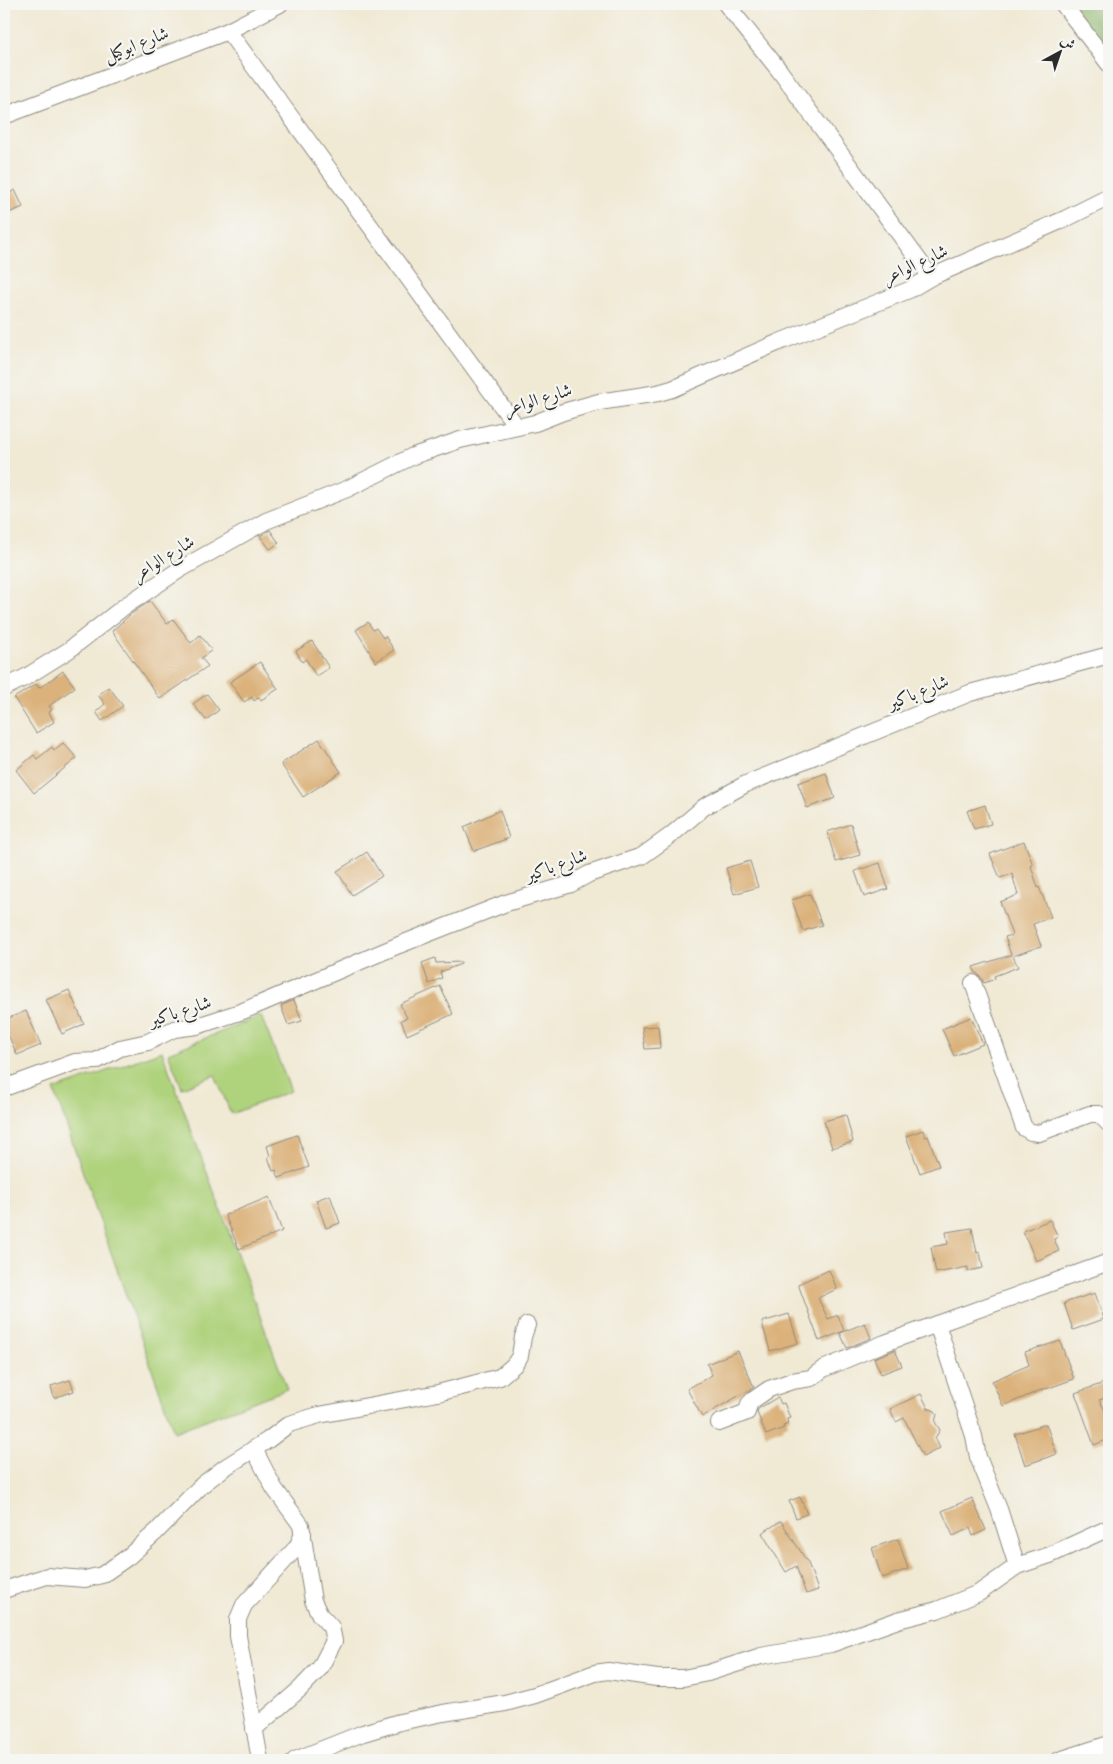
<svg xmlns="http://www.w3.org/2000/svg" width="1113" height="1764" viewBox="0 0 1113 1764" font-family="'IM FELL DW Pica',Amiri,serif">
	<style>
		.green { fill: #afd27b; stroke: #6d7e53 }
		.forest { fill: #8bb46b; stroke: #5b704b }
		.building { fill: #dbb27c }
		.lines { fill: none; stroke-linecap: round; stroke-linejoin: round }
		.minor-casing { stroke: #8e8a80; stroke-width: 18 }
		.minor { stroke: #fff; stroke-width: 16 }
		.labels { text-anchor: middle; stroke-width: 4.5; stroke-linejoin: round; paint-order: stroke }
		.street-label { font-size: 18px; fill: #2b2b2b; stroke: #f6f6f2 }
	</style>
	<rect width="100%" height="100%" fill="#f6f6f2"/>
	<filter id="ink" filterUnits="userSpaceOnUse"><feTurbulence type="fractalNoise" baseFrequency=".02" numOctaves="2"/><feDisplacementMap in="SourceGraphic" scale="10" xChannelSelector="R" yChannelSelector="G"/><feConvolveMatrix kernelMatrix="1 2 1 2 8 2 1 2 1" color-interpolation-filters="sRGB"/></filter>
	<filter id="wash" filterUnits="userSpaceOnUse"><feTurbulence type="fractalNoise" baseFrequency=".0096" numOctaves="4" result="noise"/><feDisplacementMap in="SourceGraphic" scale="20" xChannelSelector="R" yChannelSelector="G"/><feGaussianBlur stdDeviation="1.12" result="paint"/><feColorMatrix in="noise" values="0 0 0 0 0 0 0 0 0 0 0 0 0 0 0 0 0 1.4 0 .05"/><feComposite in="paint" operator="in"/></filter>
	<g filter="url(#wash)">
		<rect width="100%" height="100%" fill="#f0e9d4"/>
		<g class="green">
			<path d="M261 1016 291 1091 231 1114 215 1075 182 1088 168 1053Z"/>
			<path d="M162 1051 287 1389 174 1432 54 1090Z"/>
		</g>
		<path class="forest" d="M1063 4H1109V63Z"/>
		<g id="blocks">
			<g class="building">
				<path d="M15 190 23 207 4 215V196Z"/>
				<path d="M270 530 279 543 270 549 260 536Z"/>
				<path d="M150 601 167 624 173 619 191 643 200 635 212 650 201 658 208 666 160 699 112 631 131 614Z"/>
				<path d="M368 622 373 630 376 628 383 638 385 636 394 650 376 662 356 630Z"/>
				<path d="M312 641 329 668 316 676 306 659 302 662 296 651Z"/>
				<path d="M260 662 278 689 261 700 259 697 254 701 252 697 244 702 230 682Z"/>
				<path d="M63 671 75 687 49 706 52 710 49 712 54 722 36 733 14 698 36 684 39 688Z"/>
				<path d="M109 687 123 706 102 721 96 712 105 704 98 695Z"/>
				<path d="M207 694 219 710 206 720 193 704Z"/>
				<path d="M319 739 341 772 303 797 281 764Z"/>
				<path d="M63 743 77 758 34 793 16 770 34 755 37 759 52 747 54 750Z"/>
				<path d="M826 773 835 798 807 808 798 783Z"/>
				<path d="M985 805 991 824 974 829 967 811Z"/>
				<path d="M500 810 509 838 474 851 464 827Z"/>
				<path d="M851 824 860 855 836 862 827 832Z"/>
				<path d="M1024 841 1033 865 1031 866 1038 888 1039 887 1051 917 1033 924 1041 946 1013 956 1018 967 994 976 995 979 984 983 980 976 976 973 973 967 1011 955 1005 937 1012 935 1000 902 1018 895 1012 874 1000 878 990 854Z"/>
				<path d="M367 852 382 876 352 895 337 871Z"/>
				<path d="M750 861 758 887 734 894 726 868Z"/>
				<path d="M880 863 888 889 864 897 855 871Z"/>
				<path d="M810 894 822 925 803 931 792 900Z"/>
				<path d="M435 958 436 963 461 962V964L440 972 442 978 429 984 422 963Z"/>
				<path d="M440 986 453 1014 407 1035 401 1020 407 1018 400 1004Z"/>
				<path d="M69 990 84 1024 62 1034 46 1000Z"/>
				<path d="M294 1000 302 1021 288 1025 281 1006Z"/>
				<path d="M26 1011 41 1045 17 1055 4 1025V1020Z"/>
				<path d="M971 1017 983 1044 954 1056 942 1029Z"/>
				<path d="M658 1026 660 1048 645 1049 642 1027Z"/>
				<path d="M846 1115 853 1142 832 1148 824 1121Z"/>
				<path d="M923 1130 925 1137 928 1136 939 1166 920 1173 906 1136Z"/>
				<path d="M297 1135 309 1167 279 1178 276 1170 273 1171 268 1157 270 1156 267 1146Z"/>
				<path d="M330 1195 340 1223 326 1228 316 1200Z"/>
				<path d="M269 1197 282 1231 239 1249 225 1215Z"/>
				<path d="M1050 1220 1058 1237 1054 1239 1059 1251 1036 1261 1023 1231Z"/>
				<path d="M972 1228 977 1253 980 1252 983 1268 968 1271V1267L936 1273 931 1247 948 1244 946 1232Z"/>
				<path d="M829 1270 837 1289 818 1298 828 1319 838 1315 844 1331 819 1341 798 1284Z"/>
				<path d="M1095 1293 1104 1319 1073 1330 1064 1303Z"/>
				<path d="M789 1314 798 1343 770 1351 762 1322Z"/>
				<path d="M865 1323 871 1338 847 1348 840 1333Z"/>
				<path d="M1060 1341 1074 1379 1046 1389V1388L1003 1406 992 1381 1029 1365 1025 1352Z"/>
				<path d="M895 1350 902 1366 881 1374 874 1358Z"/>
				<path d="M738 1351 754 1387 702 1417 687 1389 712 1375 707 1364Z"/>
				<path d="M70 1380 74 1391 54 1398 51 1386Z"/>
				<path d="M1107 1382 1109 1397 1099 1400 1109 1417V1439L1094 1445 1075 1393Z"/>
				<path d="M921 1394 928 1408 935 1411 937 1414 935 1422 940 1430 935 1438 940 1448 923 1457 904 1418 896 1422 890 1409Z"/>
				<path d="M778 1397 781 1404 784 1403 790 1418 787 1419 788 1424 783 1426 784 1428 766 1435 757 1412 758 1409Z"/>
				<path d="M1046 1424 1057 1454 1025 1465 1015 1434Z"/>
				<path d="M800 1497 807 1514 796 1518 789 1501Z"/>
				<path d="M972 1498 986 1530 973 1536 970 1528 953 1536 942 1511Z"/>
				<path d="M781 1521 808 1563 818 1590 806 1594 796 1566 786 1572 762 1533Z"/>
				<path d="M898 1539 908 1569 882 1578 872 1548Z"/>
			</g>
		</g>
	</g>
	<g filter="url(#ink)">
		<use href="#blocks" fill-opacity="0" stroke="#8e8a80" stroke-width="1"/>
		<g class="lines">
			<defs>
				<g id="minor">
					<path d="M726 4 779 70 931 277"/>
					<path d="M1063 4 1109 64"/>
					<path d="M228 31 517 427"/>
					<path d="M4 116 228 31 280 4"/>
					<path d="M4 688 26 677 69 650 125 606 179 570 266 521 347 489 413 456 460 440 535 423 563 412 599 402 658 393 672 389 777 343 909 290 931 277 1065 219 1109 197"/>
					<path d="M973 983 1024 1128 1031 1132 1039 1133 1090 1114H1099L1109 1124"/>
					<path d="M4 1088 75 1062 96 1061 120 1048 148 1042 174 1029 197 1026 243 1011 399 945 506 903 571 884 589 874 642 856 670 836 704 807 746 784 970 693 1109 655"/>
					<path d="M937 1324 974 1436 978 1457 999 1509 1017 1566"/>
					<path d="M719 1423 747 1412 749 1404 753 1400 769 1389 792 1381 811 1378 823 1369 885 1343 1109 1262"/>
					<path d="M4 1590 47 1576 85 1579 102 1575 128 1557 156 1532 202 1485 224 1468 268 1440 289 1424 319 1415 438 1393 500 1377 514 1365 520 1356 523 1337 527 1325"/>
					<path d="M254 1729 300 1689 320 1668 334 1641 331 1627 320 1615 313 1601 301 1525 274 1488 254 1449"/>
					<path d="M260 1760 238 1636V1619L244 1605 297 1547 303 1534"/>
					<path d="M295 1760 363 1733 400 1722 443 1713 505 1703 535 1695 595 1673 608 1671 657 1678H683L708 1673 761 1656 831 1644 898 1620 937 1610 979 1593 1017 1566 1050 1555 1109 1528"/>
					<path d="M1059 1760 1109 1744"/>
				</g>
			</defs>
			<use href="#minor" class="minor-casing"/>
			<use href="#minor" class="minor"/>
		</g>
	</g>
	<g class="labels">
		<g class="street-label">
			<text transform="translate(136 44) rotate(-21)" y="6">شارع ابوكيل</text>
			<text transform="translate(915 264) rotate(-25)" y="6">شارع الواعر</text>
			<text transform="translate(538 399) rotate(-17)" y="6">شارع الواعر</text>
			<text transform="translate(163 558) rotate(-32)" y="6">شارع الواعر</text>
			<text transform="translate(918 692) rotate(-22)" y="6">شارع باكير</text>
			<text transform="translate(556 865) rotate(-20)" y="6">شارع باكير</text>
			<text transform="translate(180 1011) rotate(-18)" y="6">شارع باكير</text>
		</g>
	</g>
	<rect width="1113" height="1764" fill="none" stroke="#f6f6f2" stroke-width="20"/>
	<g transform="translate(1060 52) rotate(40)" stroke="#f6f6f2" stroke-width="4" paint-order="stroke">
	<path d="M0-4L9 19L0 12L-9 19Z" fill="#2b2b2b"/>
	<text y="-8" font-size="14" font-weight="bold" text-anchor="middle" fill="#2b2b2b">ش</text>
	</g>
</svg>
